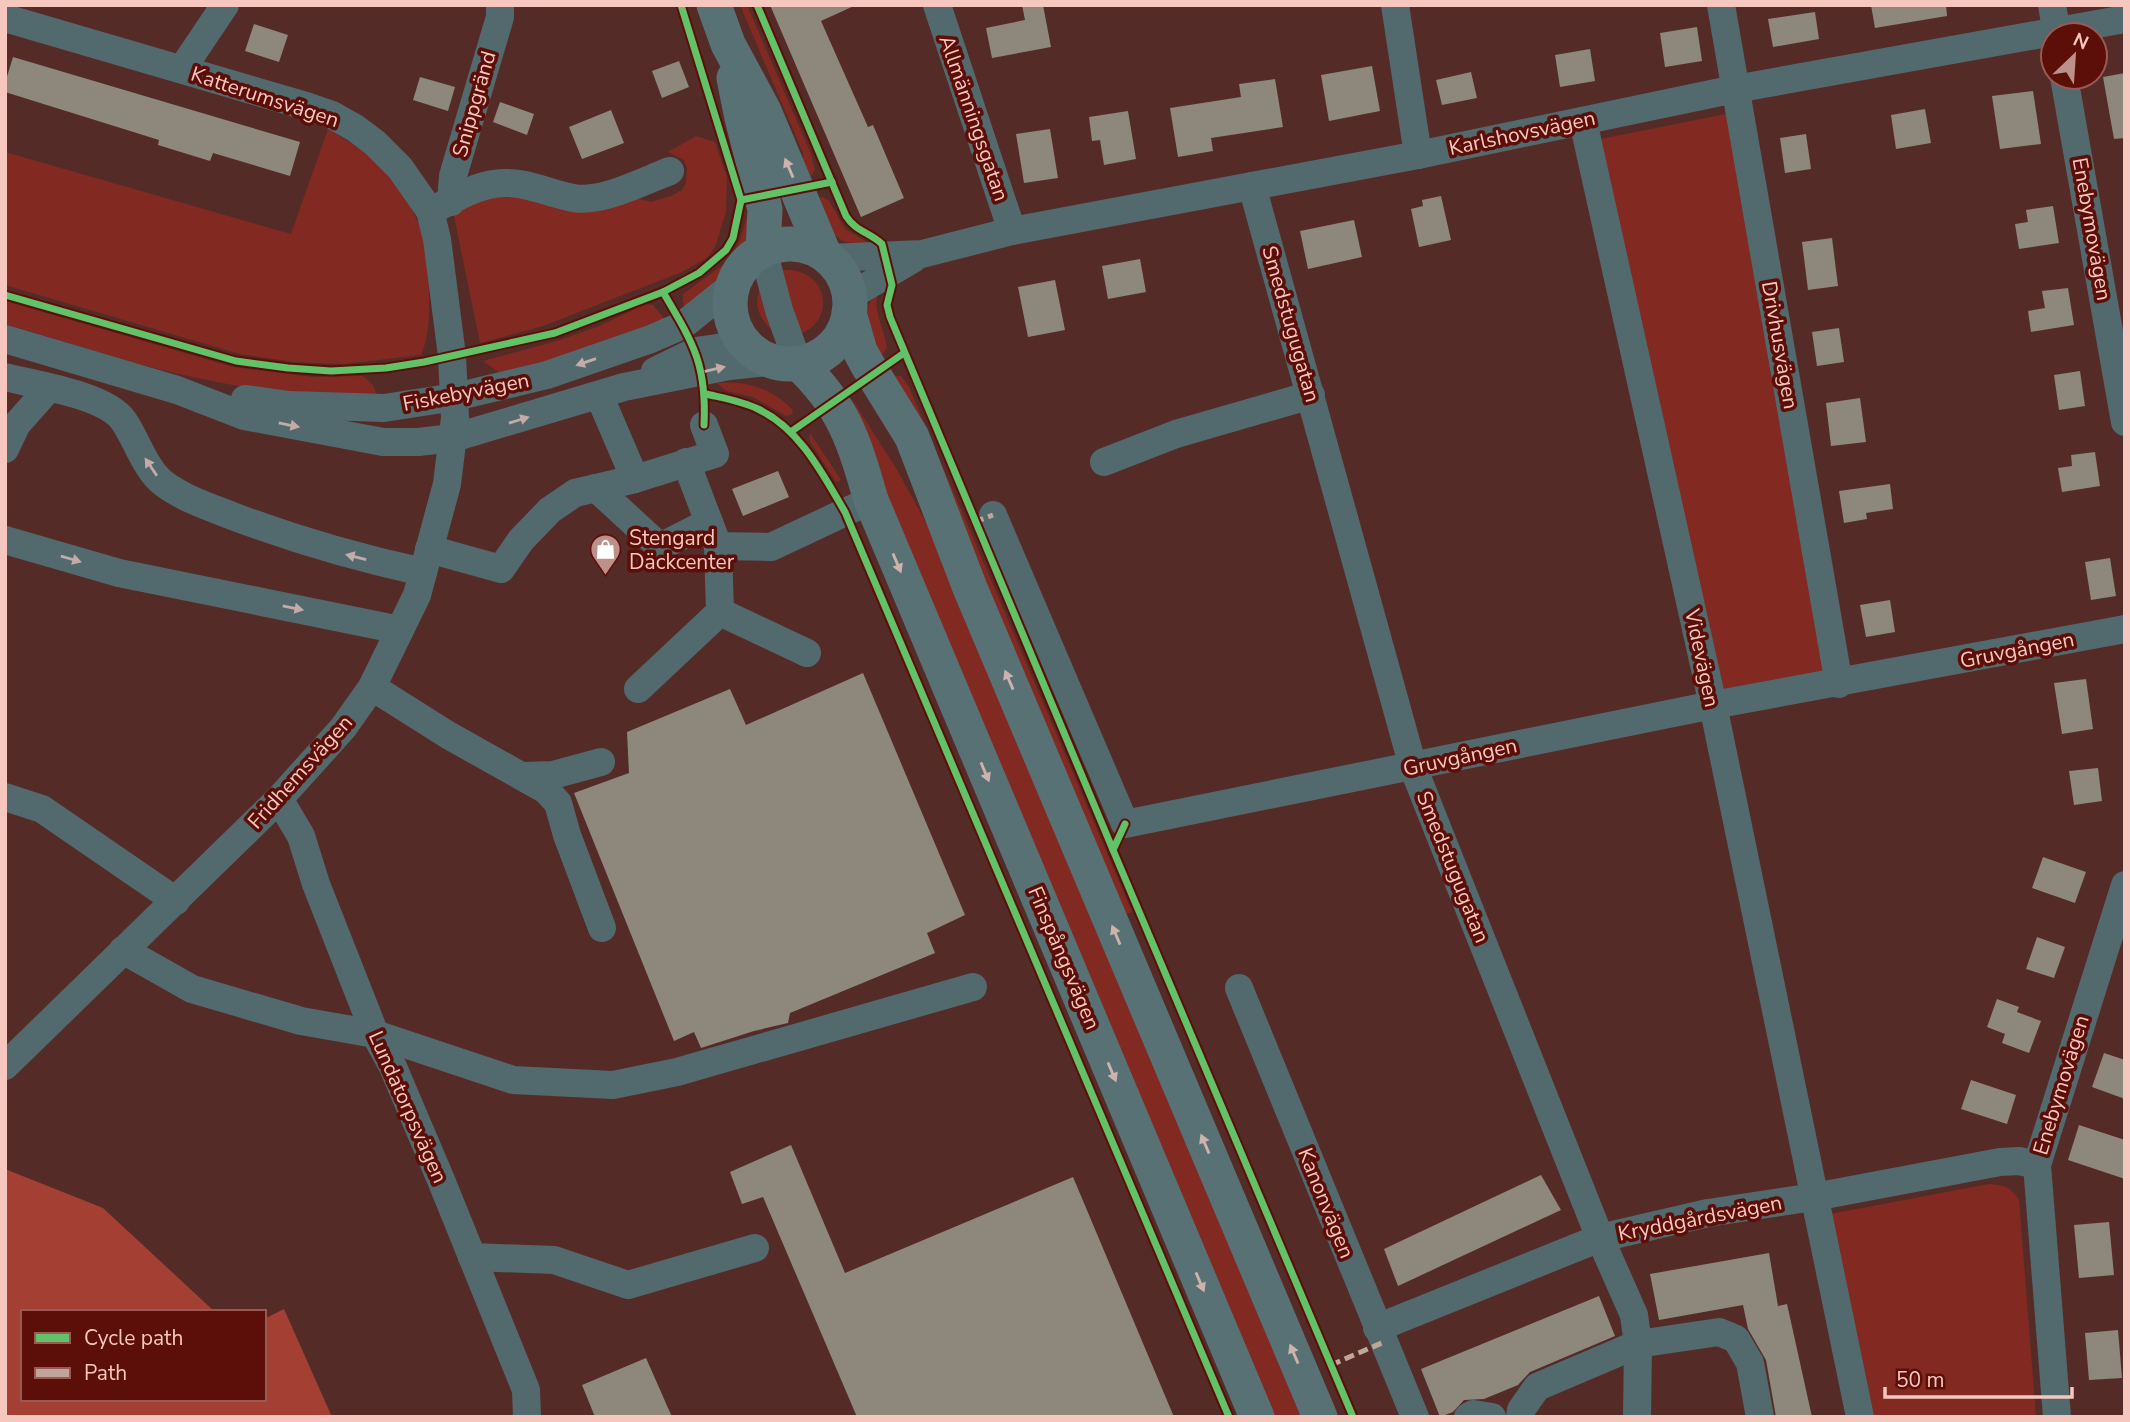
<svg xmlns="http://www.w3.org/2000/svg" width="2130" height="1422" viewBox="0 0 2130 1422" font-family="'Nunito Sans',sans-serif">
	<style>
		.green { fill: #822a22 }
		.forest { fill: #a43f33 }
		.building { fill: #8d887b }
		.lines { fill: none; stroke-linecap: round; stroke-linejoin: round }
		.minor { stroke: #526a6e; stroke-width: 28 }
		.major { stroke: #587174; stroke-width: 35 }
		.quiet { stroke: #c0a59a; stroke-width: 5; stroke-dasharray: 10 5; stroke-linecap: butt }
		.cycleway-casing { stroke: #5c0f09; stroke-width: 11 }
		.cycleway { stroke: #61c268; stroke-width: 7 }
		.oneway { fill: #ceb2ac }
		.oneway2 { fill: #c5aba7 }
		.labels { text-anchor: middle; stroke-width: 7; stroke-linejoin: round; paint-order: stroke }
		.street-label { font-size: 21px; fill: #f6c7bf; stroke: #5c0f09 }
		.poi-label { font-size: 21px; fill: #f6c7bf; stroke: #5c0f09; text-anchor: start }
	</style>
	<rect width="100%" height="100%" fill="#552b28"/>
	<g class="green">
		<path d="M740 5H747L811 154 815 170 810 177 802 171 803 153Z"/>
		<path d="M1731 113 1824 676 1721 694 1601 139Z"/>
		<path d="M328 129C351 143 380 159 396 183 404 195 420 222 423 236 429 265 434 329 421 355L344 364 294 362 240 354 5 285V152L291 234Z"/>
		<path d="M696 136 715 142 727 177 726 212 715 247 707 258 682 272 543 326 480 343 454 216 487 194 627 196 651 202 671 196 682 190 686 183 687 168 684 160 668 152Z"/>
		<path d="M823 197 829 201 845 229 874 246C831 244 833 234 814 199Z"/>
		<path d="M748 213C749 220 751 228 749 235 746 259 706 297 686 310L683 303V294L727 262 740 240Z"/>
		<path d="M781 270C824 266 840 315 801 334Z"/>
		<path d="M760 288 774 332C760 320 753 306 760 288Z"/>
		<path d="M877 295C874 314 885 330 887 348L882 355 875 358C871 338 857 308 877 295Z"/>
		<path d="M5 301 233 367 313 377 363 376 373 385 377 395C325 393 274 393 222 383 149 370 77 345 5 324Z"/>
		<path d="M646 304 653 305 666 321 630 340 500 373 483 361 557 341 597 327Z"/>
		<path d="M893 376H901L909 387 1132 912 1124 915Z"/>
		<path d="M716 383C746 380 772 388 793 410L792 414 786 416 753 397 727 391Z"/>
		<path d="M853 401 896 468 929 528 1303 1417H1272L847 405Z"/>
		<path d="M810 433 841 480 836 482 809 440Z"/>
		<path d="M1989 1184C2004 1185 2011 1187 2019 1200L2036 1417H1868L1825 1215Z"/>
	</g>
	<path class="forest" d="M5 1169 103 1208 215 1312H23V1399H264V1319L284 1309 332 1417H5Z"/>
	<g class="building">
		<path d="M770 5H856L821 21 868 127 873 125 904 198 861 217Z"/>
		<path d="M1022 5H1043L1051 47 992 58 986 28 1025 20Z"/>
		<path d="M1871 5H1946L1947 16 1875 28Z"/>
		<path d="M1815 12 1819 39 1773 47 1768 19Z"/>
		<path d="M254 24 288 35 279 62 245 51Z"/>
		<path d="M1697 27 1702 61 1665 67 1660 33Z"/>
		<path d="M1590 49 1595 81 1560 87 1555 55Z"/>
		<path d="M13 57 300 142 290 176 213 153 210 161 158 145 159 140 5 92V83Z"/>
		<path d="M679 61 689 87 662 98 652 71Z"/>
		<path d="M1372 66 1380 111 1329 121 1321 75Z"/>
		<path d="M1471 72 1477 98 1442 105 1436 80Z"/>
		<path d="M2125 73V138L2114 139 2103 77Z"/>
		<path d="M420 77 455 87 448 111 413 100Z"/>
		<path d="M1275 79 1283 127 1211 138 1213 151 1178 157 1170 108 1241 97 1239 84Z"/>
		<path d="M2033 91 2041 144 2000 149 1992 96Z"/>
		<path d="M500 102 534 114 527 135 493 122Z"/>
		<path d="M1925 109 1931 143 1896 149 1891 115Z"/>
		<path d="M611 110 624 143 582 159 569 127Z"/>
		<path d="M1128 111 1136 159 1104 165 1100 140 1092 141 1089 117Z"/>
		<path d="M1050 129 1058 178 1024 183 1016 134Z"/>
		<path d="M1806 134 1811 169 1785 173 1780 138Z"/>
		<path d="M1441 196 1451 240 1419 247 1411 209 1423 206 1422 200Z"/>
		<path d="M2053 206 2059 243 2019 249 2015 224 2028 222 2026 210Z"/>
		<path d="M1354 220 1362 257 1308 269 1300 231Z"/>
		<path d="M1832 238 1838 286 1808 290 1802 242Z"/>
		<path d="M1140 259 1146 292 1108 299 1102 266Z"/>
		<path d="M1055 280 1065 330 1028 337 1018 287Z"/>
		<path d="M2068 288 2074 325 2031 332 2028 311 2045 308 2042 291Z"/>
		<path d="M1839 328 1844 362 1817 366 1812 332Z"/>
		<path d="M2080 371 2085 406 2059 410 2054 375Z"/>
		<path d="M1860 398 1866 442 1831 446 1826 403Z"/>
		<path d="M2095 452 2100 486 2062 492 2058 468 2072 466 2071 455Z"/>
		<path d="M778 471 789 497 743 516 732 489Z"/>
		<path d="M1890 484 1893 509 1866 513 1867 519 1844 523 1839 491Z"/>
		<path d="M2110 558 2116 596 2091 600 2085 562Z"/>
		<path d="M1890 600 1895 632 1866 637 1860 605Z"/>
		<path d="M863 673 965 915 927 933 935 953 790 1013 788 1023 754 1031 701 1048 694 1032 674 1041 574 793 629 773 627 732 730 689 746 725Z"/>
		<path d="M2086 679 2093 729 2062 734 2054 683Z"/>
		<path d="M2098 768 2102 801 2074 805 2069 771Z"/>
		<path d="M2043 857 2086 872 2075 903 2032 888Z"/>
		<path d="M2037 937 2065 947 2054 978 2026 969Z"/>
		<path d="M1997 999 2019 1007 2017 1012 2041 1021 2029 1053 2002 1043 2005 1034 1987 1027Z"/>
		<path d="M2104 1053 2125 1060V1099L2092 1087Z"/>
		<path d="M1971 1080 2016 1095 2007 1124 1961 1109Z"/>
		<path d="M2079 1125 2125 1140V1179L2068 1160Z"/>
		<path d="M791 1145 845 1273 1073 1177 1174 1417H857L763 1197 742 1204 730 1172Z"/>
		<path d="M1541 1175 1561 1210 1398 1286 1384 1249Z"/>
		<path d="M2109 1222 2114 1275 2079 1278 2074 1225Z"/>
		<path d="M1769 1253 1778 1306 1787 1304 1812 1417H1776L1766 1360 1748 1329 1743 1305 1659 1320 1650 1274Z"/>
		<path d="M1599 1296 1615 1336 1530 1372 1518 1385 1484 1399 1464 1400 1453 1412 1440 1417 1421 1369Z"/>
		<path d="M2118 1330 2122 1378 2089 1380 2085 1333Z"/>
		<path d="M646 1358 672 1417H595L582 1385Z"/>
	</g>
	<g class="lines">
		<g class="minor">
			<path d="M937 5 1012 231"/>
			<path d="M1395 5 1418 155"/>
			<path d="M1721 5 1839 684"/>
			<path d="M2052 5 2057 35"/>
			<path d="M5 18 306 106 332 115 355 128 375 143 400 168 430 211 437 239 452 356 455 418 447 484 417 595 372 687 343 728 279 799 5 1066"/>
			<path d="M182 69 225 5"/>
			<path d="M2064 77 2125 422"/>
			<path d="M1583 121 1713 705 1860 1417"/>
			<path d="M1252 186 1413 767 1600 1238 1634 1315 1638 1344 1637 1417"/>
			<path d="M451 202 453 176 500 17V5"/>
			<path d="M430 211C451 202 471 187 494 184 521 179 547 193 573 198 602 203 643 181 670 171"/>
			<path d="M763 250 779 310 798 363"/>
			<path d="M830 258 922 254 1012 231 1418 155 1735 89 2125 19"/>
			<path d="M850 296 913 259"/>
			<path d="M5 339 177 390 244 416 383 442H418L453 438 624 387 729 366 768 362"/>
			<path d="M655 371 696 351 744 344"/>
			<path d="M5 377C36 385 105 395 123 420 136 438 145 469 163 483 184 499 210 507 235 517 296 540 358 558 423 572"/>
			<path d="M599 395 635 479"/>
			<path d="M245 399 289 405 384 408 455 397 547 375 651 339 683 325 733 285"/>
			<path d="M5 449 17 424 49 388"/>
			<path d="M686 462 718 546 771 547 871 500"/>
			<path d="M1104 462 1176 434 1311 395"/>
			<path d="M596 488 660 547 709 522"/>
			<path d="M993 515 1125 824 1713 705 2125 629"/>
			<path d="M5 540 119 573 400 630"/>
			<path d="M429 549 501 569 521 540 550 510 575 493 635 479 715 454 704 425"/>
			<path d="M720 612 807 653"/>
			<path d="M372 687 448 735 546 790 558 803 567 835 602 928"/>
			<path d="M638 689 720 612 718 546"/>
			<path d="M524 776 553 775 601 762"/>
			<path d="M5 797 42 809 176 901"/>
			<path d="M279 799 301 836 316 884 375 1034 393 1067 441 1180 526 1390 527 1417"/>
			<path d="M123 950 192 989 301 1021 375 1034 513 1080 613 1085 677 1072 973 987"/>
			<path d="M1239 988 1415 1417"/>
			<path d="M472 1257 554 1260 628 1285 755 1248"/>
			<path d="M1377 1328 1600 1238 1708 1213 1814 1197 2000 1162 2019 1161 2037 1165"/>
			<path d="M1468 1417 1473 1414 1492 1417"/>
			<path d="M1520 1417 1521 1410 1537 1387 1638 1344 1719 1332 1736 1339 1750 1363 1760 1417"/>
			<path d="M2057 1417 2037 1165 2125 885"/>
		</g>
		<g class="major">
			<path d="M714 5 728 44 764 111 824 254"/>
			<path d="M734 78 742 118 765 209 763 250"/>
			<circle cx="790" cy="304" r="60"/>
			<path d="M849 313 860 351 867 364 912 437 970 588 1320 1417"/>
			<path d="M798 363C844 406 854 441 871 500L1257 1417"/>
		</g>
		<g class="quiet">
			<path d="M974 522 993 515"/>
			<path d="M1331 1365 1384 1342"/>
		</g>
		<defs>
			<g id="cycleway">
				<path d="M757 5 846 216C855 231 871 233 882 244L892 285 887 305 890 317 1113 850"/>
				<path d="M741 200 832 182"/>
				<path d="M663 292C693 343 707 364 704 425"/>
				<path d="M5 295 236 361 288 368 331 371 386 368 424 362 555 333 663 292 699 273 726 250 733 238 741 200 681 5"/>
				<path d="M706 394C723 398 742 401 758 409 800 429 822 473 845 512L1229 1417"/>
				<path d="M792 431 904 353"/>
				<path d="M1125 824 1113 850 1353 1417"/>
			</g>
		</defs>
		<use href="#cycleway" class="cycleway-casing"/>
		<use href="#cycleway" class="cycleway"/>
	</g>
	<defs><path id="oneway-solid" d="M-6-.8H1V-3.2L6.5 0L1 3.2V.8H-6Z" transform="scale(1.75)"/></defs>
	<g class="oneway">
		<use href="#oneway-solid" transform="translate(789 168) rotate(-113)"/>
		<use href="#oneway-solid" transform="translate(897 563) rotate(67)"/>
		<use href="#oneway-solid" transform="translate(1009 680) rotate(-113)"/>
		<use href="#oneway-solid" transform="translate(985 772) rotate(67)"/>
		<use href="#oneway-solid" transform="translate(1116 935) rotate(-113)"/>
		<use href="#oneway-solid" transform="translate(1112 1072) rotate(67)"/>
		<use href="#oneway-solid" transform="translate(1205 1144) rotate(-113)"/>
		<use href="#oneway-solid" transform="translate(1200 1282) rotate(67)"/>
		<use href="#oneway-solid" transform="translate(1294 1354) rotate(-113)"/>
	</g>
	<g class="oneway2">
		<use href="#oneway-solid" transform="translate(586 362) rotate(161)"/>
		<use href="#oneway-solid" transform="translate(715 369) rotate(-13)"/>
		<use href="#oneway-solid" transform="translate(519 420) rotate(-17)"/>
		<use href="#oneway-solid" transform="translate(289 425) rotate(11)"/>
		<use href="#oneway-solid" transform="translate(151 467) rotate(-124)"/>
		<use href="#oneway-solid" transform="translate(356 557) rotate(-166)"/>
		<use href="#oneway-solid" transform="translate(71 559) rotate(16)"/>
		<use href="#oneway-solid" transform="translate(293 608) rotate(11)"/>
	</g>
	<defs>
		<symbol id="shop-pin" viewBox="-11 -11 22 30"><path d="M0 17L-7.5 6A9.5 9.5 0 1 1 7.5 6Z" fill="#be908a" stroke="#5c0f09"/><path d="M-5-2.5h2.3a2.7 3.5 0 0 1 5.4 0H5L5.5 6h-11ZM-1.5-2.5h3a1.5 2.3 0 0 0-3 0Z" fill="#fff"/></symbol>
	</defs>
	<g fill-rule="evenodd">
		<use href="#shop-pin" x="588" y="532" width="35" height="47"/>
	</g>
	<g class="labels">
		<g class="street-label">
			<text transform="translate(265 97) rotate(18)" y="7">Katterumsvägen</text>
			<text transform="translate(474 104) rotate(-74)" y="7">Snippgränd</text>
			<text transform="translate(974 118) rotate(71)" y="7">Allmänningsgatan</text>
			<text transform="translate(1522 133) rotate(-12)" y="7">Karlshovsvägen</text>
			<text transform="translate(2092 229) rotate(80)" y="7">Enebymovägen</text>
			<text transform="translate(1291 324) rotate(74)" y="7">Smedstugugatan</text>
			<text transform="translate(1780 345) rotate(80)" y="7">Drivhusvägen</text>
			<text transform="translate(466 392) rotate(-11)" y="7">Fiskebyvägen</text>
			<text transform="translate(2017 650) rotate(-11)" y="7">Gruvgången</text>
			<text transform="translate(1702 658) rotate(78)" y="7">Videvägen</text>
			<text transform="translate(1460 757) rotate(-12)" y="7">Gruvgången</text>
			<text transform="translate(300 772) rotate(-48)" y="7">Fridhemsvägen</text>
			<text transform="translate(1453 867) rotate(68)" y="7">Smedstugugatan</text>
			<text transform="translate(1064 958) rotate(67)" y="7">Finspångsvägen</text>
			<text transform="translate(2061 1085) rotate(-73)" y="7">Enebymovägen</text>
			<text transform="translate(408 1107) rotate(66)" y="7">Lundatorpsvägen</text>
			<text transform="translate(1326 1203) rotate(68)" y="7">Kanonvägen</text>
			<text transform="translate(1700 1218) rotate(-11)" y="7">Kryddgårdsvägen</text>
		</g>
		<g class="poi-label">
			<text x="629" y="545">Stengard<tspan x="629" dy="24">Däckcenter</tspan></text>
		</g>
	</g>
	<rect width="2130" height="1422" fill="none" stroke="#f6c7bf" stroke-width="14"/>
	<rect x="21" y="1310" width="245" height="91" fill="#5c0f09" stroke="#9a5952" stroke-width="2"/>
	<rect x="35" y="1333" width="35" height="10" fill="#61c268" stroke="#9a5952" stroke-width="2"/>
	<text x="84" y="1345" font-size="21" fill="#f6c7bf">Cycle path</text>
	<rect x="35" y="1368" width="35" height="10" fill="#c0a59a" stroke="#9a5952" stroke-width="2"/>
	<text x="84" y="1380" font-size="21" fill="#f6c7bf">Path</text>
	<g transform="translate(2074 56) rotate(25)"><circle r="33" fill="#5c0f09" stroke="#9a5952" stroke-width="2"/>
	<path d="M0-5L12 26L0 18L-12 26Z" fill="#be908a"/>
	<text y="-10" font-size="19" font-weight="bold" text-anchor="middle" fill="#f6c7bf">N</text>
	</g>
	<path d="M1885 1387v10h187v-10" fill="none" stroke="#f6c7bf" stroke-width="3.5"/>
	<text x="1896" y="1387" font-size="21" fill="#f6c7bf" stroke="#5c0f09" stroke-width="5" paint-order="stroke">50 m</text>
</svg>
